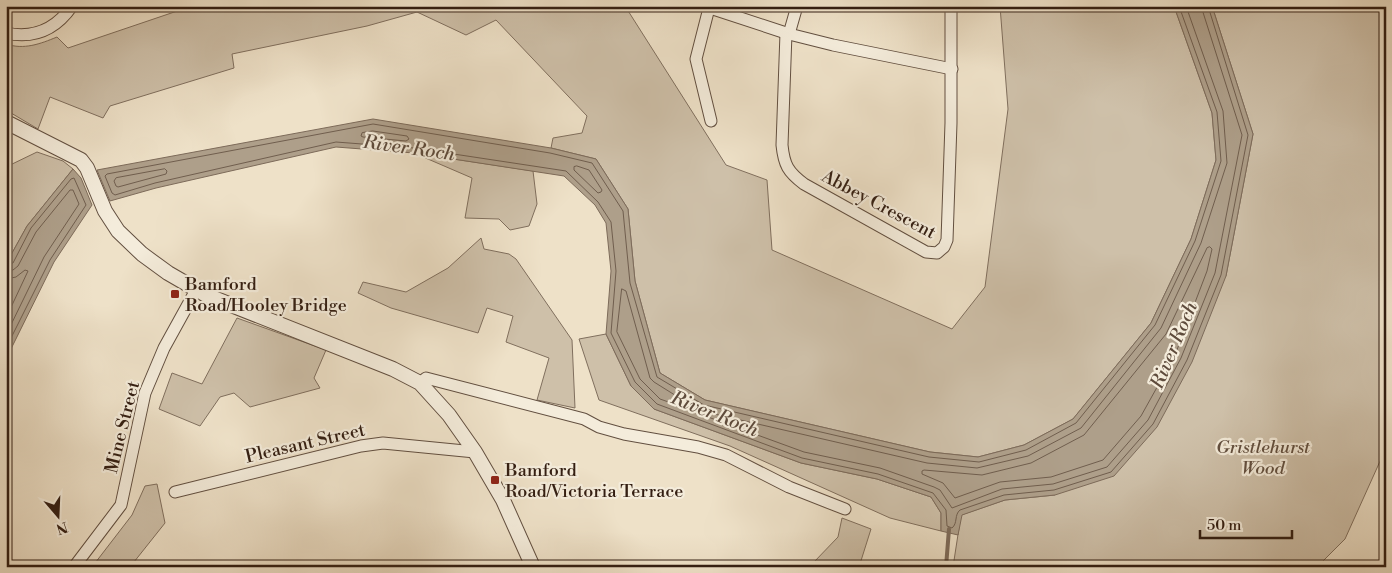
<svg xmlns="http://www.w3.org/2000/svg" width="1392" height="573" viewBox="0 0 1392 573" font-family="'Libre Bodoni',serif">
	<style>
		.green { fill: #cec0a9; stroke: #806f5e }
		.water { fill: #ae9f8a; stroke: #7d6b5a }
		.lines { fill: none; stroke-linecap: round; stroke-linejoin: round }
		.shore { stroke: #705e4e; stroke-width: 1 }
		.stream { stroke: #7d6b5a; stroke-width: 4 }
		.minor-casing { stroke: #624f40; stroke-width: 13 }
		.tertiary-casing { stroke: #624f40; stroke-width: 16 }
		.minor { stroke: #f4ecdb; stroke-width: 11 }
		.tertiary { stroke: #f4ecdb; stroke-width: 14 }
		.poi-dot { fill: #8f2418; stroke: #f4ecdb; stroke-width: 2 }
		.labels { text-anchor: middle; stroke-width: 4.5; stroke-linejoin: round; paint-order: stroke }
		.street-label { font-size: 18px; fill: #331e12; stroke: #f4ecdb }
		.poi-label { font-size: 18px; fill: #331e12; stroke: #f4ecdb; text-anchor: start }
		.park-label { font-size: 18px; font-style: italic; fill: #624f3f; stroke: #f4ecdb }
		.water-label { font-size: 19px; font-style: italic; fill: #5e4b3c; stroke: #f4ecdb }
	</style>
	<rect width="100%" height="100%" fill="#eee1c8"/>
	<filter id="stains"><feTurbulence type="fractalNoise" baseFrequency=".004" numOctaves="4"/><feColorMatrix values="0 0 0 0 .2 0 0 0 0 .09 0 0 0 0 .02 0 0 0 .5 -.17"/></filter>
	<radialGradient id="worn" r=".72"><stop offset=".6" stop-color="#630" stop-opacity="0"/><stop offset="1" stop-color="#630" stop-opacity=".3"/></radialGradient>
	<g class="green">
		<path d="M192 6H625L726 165 767 180 772 250 952 329 985 287 1008 109 1000 6H1174L1212 113 1216 160 1191 239 1151 323 1073 419 1024 445 978 457 930 452 705 400 660 373 635 281 628 209 596 159 551 148 553 138 582 133 587 116 496 20 466 35 417 12 367 26 232 54 234 68 110 106 103 118 50 97 38 129 6 110V44C24 50 40 44 57 37L68 48Z"/>
		<path d="M1212 6H1386V448L1345 539 1317 567H953L961 515 1005 500 1055 495 1226 276 1253 134Z"/>
		<path d="M37 152 63 161 73 169 27 226 6 264V167Z"/>
		<path d="M414 153 533 171 537 204 529 226 510 230 499 219 465 218 472 178Z"/>
		<path d="M481 238 484 249 509 254 516 259 572 340 575 408 537 400 549 358 506 342 513 316 487 308 478 333 391 308 358 293 363 282 406 292 448 268Z"/>
		<path d="M237 318 326 350 314 378 320 388 250 407 234 393 220 397 200 426 159 409 172 373 202 384Z"/>
		<path d="M606 334 631 386 654 409 801 463 877 479 931 497 941 513V531L890 518 730 446 599 400 579 339Z"/>
		<path d="M157 484 165 523 130 567H92L132 515 145 486Z"/>
		<path d="M842 518 871 529 859 567H812L814 562 838 537Z"/>
	</g>
	<g class="water">
		<path d="M1174 6H1212L1253 134 1226 276 1192 362 1157 427 1114 476 1055 495 1005 500 962 515 958 535 941 531V513L931 497 877 479 801 463 654 409 631 386 606 334 611 271 606 223 595 205 564 176 414 153 336 147 156 188 110 201 97 170 373 119 551 148 596 159 628 209 635 281 660 373 705 400 930 452 978 457 1024 445 1073 419 1151 323 1191 239 1216 160 1212 113Z"/>
		<path d="M73 169 81 178 92 205 54 262 6 359V264L27 226Z"/>
	</g>
	<g class="lines">
		<g class="shore">
			<path d="M1179 6 1217 112 1221 161 1195 241 1155 325 1076 423 1026 450 979 462 929 457 704 405 657 377 630 283 623 211 592 163 550 153 373 124 107 174 105 176 112 193 115 195 155 183 336 142 414 148 566 171 598 202 611 222 616 271 611 333 635 382 657 404 802 458 878 474 933 493 946 510 947 526 952 528C958 523 954 515 960 510L1004 495 1054 490 1111 472 1153 424 1187 360 1221 275 1248 135 1208 6"/>
			<path d="M1186 6 1223 111 1227 163 1201 243 1161 328 1081 428 1028 456 977 468 927 463 710 413 708 414V417L804 452 880 468 934 487 940 490 952 508 1002 489 1053 484 1107 467 1148 420 1181 358 1215 273 1242 135 1201 6"/>
			<path d="M373 131 407 136 409 139 406 141 363 137 361 136 362 133Z"/>
			<path d="M577 166 589 170 602 190 601 192 598 193 574 170V167Z"/>
			<path d="M165 169 167 171 166 174 118 187 116 186 114 181 116 178Z"/>
			<path d="M1210 247 1212 249 1207 271 1175 355 1141 416 1103 460 1051 477 1000 482 955 498 943 483 922 474V471L924 470 982 475 1031 463 1084 435 1166 334 1207 248Z"/>
			<path d="M6 265 13 263 31 228 71 179 74 178 86 205 50 260 6 348"/>
			<path d="M6 271 13 270 18 266 36 232 70 190H73L79 204 44 257 6 335"/>
			<path d="M6 279 16 277 25 270 28 271 6 318"/>
			<path d="M622 289 626 291 650 378 654 382 694 407V411L660 399 640 379 617 332Z"/>
		</g>
		<path class="stream" d="M946 567 949 529"/>
		<defs>
			<g id="minor">
				<path d="M704 6 789 34 833 45 952 69"/>
				<path d="M709 8 696 59 711 121"/>
				<path d="M6 33C34 39 56 29 72 6"/>
				<path d="M786 33 782 145C784 165 788 172 804 184L926 252 937 253 944 247 947 240 951 123V6"/>
				<path d="M789 34 797 6"/>
				<path d="M420 383 426 378 584 419 599 427 624 434 698 447 726 455 789 487 845 509"/>
				<path d="M175 492 361 446 383 443 475 452"/>
				<path d="M74 567 121 505 145 393 164 348 196 290"/>
			</g>
			<path id="tertiary" d="M6 122 81 160 87 168 105 211 118 231 142 254 168 273 206 295 393 369 420 383 449 415 475 452 503 500 533 567"/>
		</defs>
		<use href="#minor" class="minor-casing"/>
		<use href="#tertiary" class="tertiary-casing"/>
		<use href="#minor" class="minor"/>
		<use href="#tertiary" class="tertiary"/>
	</g>
	<g class="poi-dot">
		<rect x="170" y="289" width="10" height="10" rx="2.5"/>
		<rect x="490" y="475" width="10" height="10" rx="2.5"/>
	</g>
	<g class="labels">
		<g class="street-label">
			<text transform="translate(879 204) rotate(28)" y="6">Abbey Crescent</text>
			<text transform="translate(122 427) rotate(-76)" y="6">Mine Street</text>
			<text transform="translate(305 443) rotate(-13)" y="6">Pleasant Street</text>
		</g>
		<g class="poi-label">
			<text x="185" y="290">Bamford<tspan x="185" dy="21">Road/Hooley Bridge</tspan></text>
			<text x="505" y="476">Bamford<tspan x="505" dy="21">Road/Victoria Terrace</tspan></text>
		</g>
		<g class="park-label">
			<text x="1263" y="453">Gristlehurst<tspan x="1263" dy="21">Wood</tspan></text>
		</g>
		<g class="water-label">
			<text transform="translate(409 147) rotate(8)" y="7">River Roch</text>
			<text transform="translate(1173 345) rotate(-67)" y="7">River Roch</text>
			<text transform="translate(715 413) rotate(22)" y="7">River Roch</text>
		</g>
	</g>
	<rect width="1392" height="573" fill="none" stroke="#eee1c8" stroke-width="25"/>
	<rect x="8" y="8" width="1377" height="558" fill="none" stroke="#331e12" stroke-width="2.5"/>
	<rect x="12" y="12" width="1367" height="548" fill="none" stroke="#331e12"/>
	<g transform="translate(58 516) rotate(161)" stroke="#f4ecdb" stroke-width="4" paint-order="stroke">
	<path d="M0-4L9 19L0 12L-9 19Z" fill="#331e12"/>
	<text y="-8" font-size="14" font-weight="bold" text-anchor="middle" fill="#331e12">N</text>
	</g>
	<path d="M1200 530v8h92v-8" fill="none" stroke="#331e12" stroke-width="2.5"/>
	<text x="1207" y="530" font-size="15" fill="#331e12" stroke="#f4ecdb" stroke-width="4" paint-order="stroke">50 m</text>
	<rect width="100%" height="100%" filter="url(#stains)"/>
	<rect width="100%" height="100%" fill="url(#worn)"/>
</svg>
